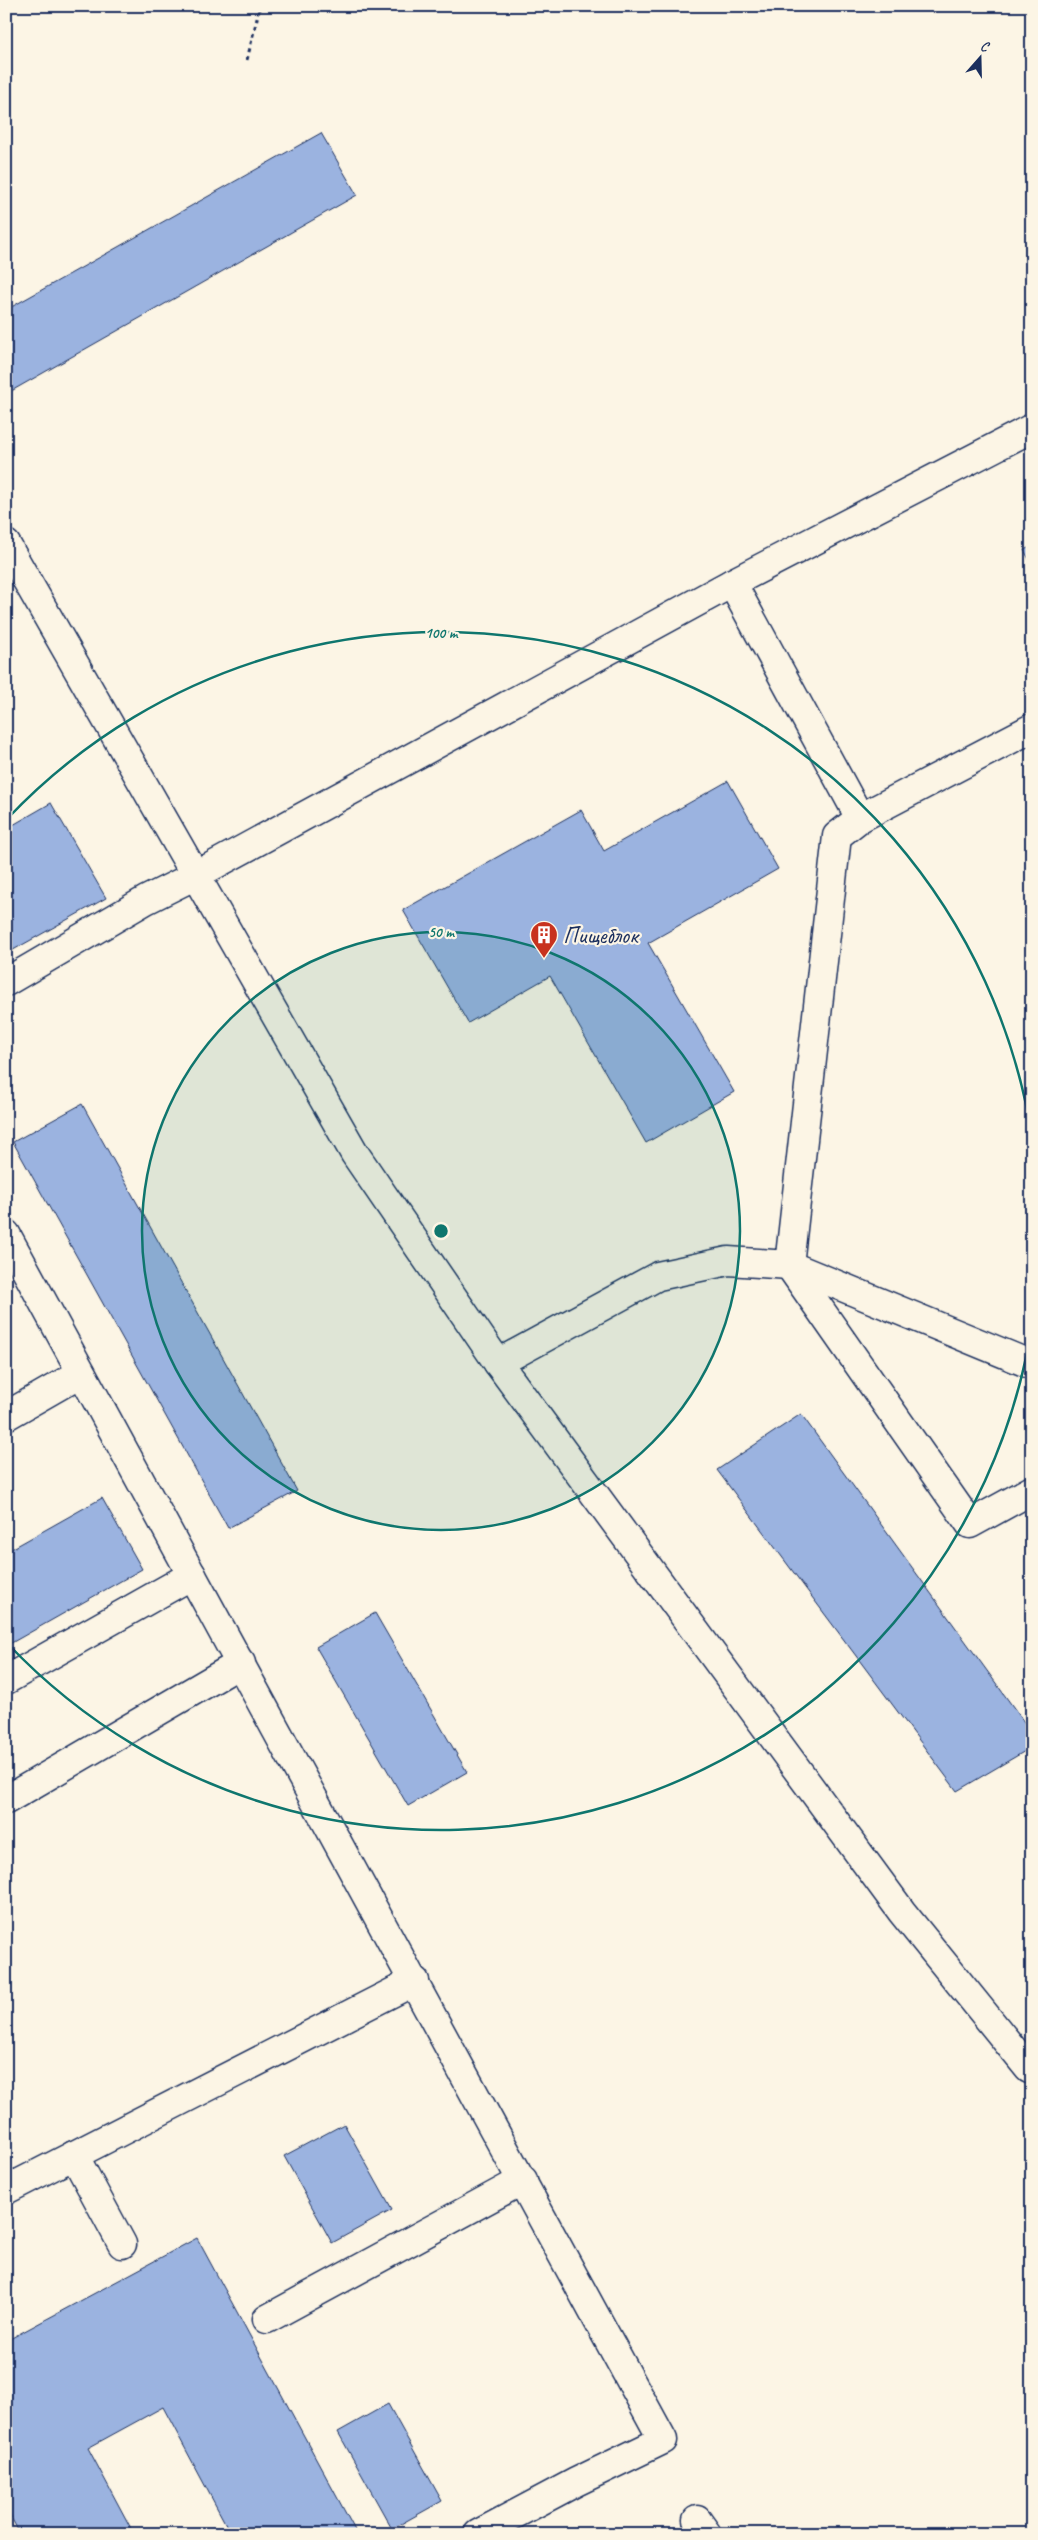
<svg xmlns="http://www.w3.org/2000/svg" width="1038" height="2540" viewBox="0 0 1038 2540" font-family="Caveat,sans-serif">
	<style>
		.building { fill: #9bb3e0; stroke: #1b2f5e }
		.lines { fill: none; stroke-linecap: round; stroke-linejoin: round }
		.minor-casing { stroke: #1b2f5e; stroke-width: 31 }
		.path { stroke: #1b2f5e; stroke-width: 3; stroke-dasharray: 4 4; stroke-linecap: butt }
		.minor { stroke: #fcf5e5; stroke-width: 28 }
		.ring { fill: none; stroke: #0f766e; stroke-width: 2.5 }
		.labels { text-anchor: middle; stroke-width: 4.5; stroke-linejoin: round; paint-order: stroke }
		.poi-label { font-size: 24px; fill: #1b2f5e; stroke: #fcf5e5; text-anchor: start }
		.centre { fill: #0f766e; stroke: #fcf5e5; stroke-width: 2.5 }
		.ring-label { font-size: 15px; text-anchor: middle; font-weight: bold; fill: #0f766e; stroke: #fcf5e5; stroke-width: 4.5; stroke-linejoin: round; paint-order: stroke }
	</style>
	<rect width="100%" height="100%" fill="#fcf5e5"/>
	<filter id="ink" filterUnits="userSpaceOnUse"><feTurbulence type="fractalNoise" baseFrequency=".02" numOctaves="2"/><feDisplacementMap in="SourceGraphic" scale="10" xChannelSelector="R" yChannelSelector="G"/><feConvolveMatrix kernelMatrix="1 2 1 2 8 2 1 2 1" color-interpolation-filters="sRGB"/></filter>
	<g filter="url(#ink)">
		<g class="building">
			<path d="M321 133 357 195 6 394V310Z"/>
			<path d="M1032 546V565L1024 550Z"/>
			<path d="M728 781 778 869 648 943 734 1092 646 1143 550 976 468 1023 403 910 581 810 604 851Z"/>
			<path d="M51 803 106 898 6 954V829Z"/>
			<path d="M82 1104 297 1491 228 1528 13 1142Z"/>
			<path d="M801 1414 1032 1733V1747L957 1791 717 1470Z"/>
			<path d="M102 1498 142 1569 6 1646V1552Z"/>
			<path d="M375 1613 467 1772 408 1806 316 1647Z"/>
			<path d="M344 2124 392 2210 332 2243 284 2156Z"/>
			<path d="M197 2238 357 2534H231L163 2407 88 2448 134 2534H20L6 2508V2341Z"/>
			<path d="M388 2404 442 2501 392 2529 338 2432Z"/>
		</g>
		<g class="lines">
			<defs>
				<g id="minor">
					<path d="M6 544 355 1154 498 1363 902 1912 1029 2069 1032 2070"/>
					<path d="M860 818 1032 728"/>
					<path d="M6 982 146 900 196 875 732 583 1032 428"/>
					<path d="M6 1234 663 2440 576 2482 478 2534"/>
					<path d="M789 1265 970 1524 1032 1490"/>
					<path d="M789 1265 1032 1365"/>
					<path d="M498 1363 658 1276 728 1261 789 1265 837 836 860 818 732 583"/>
					<path d="M6 1416 81 1373"/>
					<path d="M6 1680 192 1575"/>
					<path d="M6 1800 241 1663"/>
					<path d="M74 2155 122 2244"/>
					<path d="M6 2190 415 1981"/>
					<path d="M267 2319 523 2180"/>
					<path d="M697 2520 707 2534"/>
				</g>
			</defs>
			<use href="#minor" class="minor-casing"/>
			<path class="path" d="M247 60 260 6"/>
			<use href="#minor" class="minor"/>
		</g>
	</g>
	<circle cx="441" cy="1231" r="299" fill="#0f766e" fill-opacity=".12"/>
	<g class="ring">
		<circle cx="441" cy="1231" r="299"/>
		<path d="M1032 1325A598 598 0 0 1 7 1643M7 819A598 598 0 0 1 1032 1137"/>
	</g>
	<defs>
		<symbol id="building-pin" viewBox="-11 -11 22 30"><path d="M0 17L-7.5 6A9.5 9.5 0 1 1 7.5 6Z" fill="#c8321e" stroke="#fcf5e5"/><path d="M-4-6H4V6H1V3H-1V6H-4ZM-2.5-4.3h1.7v1.8h-1.7ZM.8-4.3h1.7v1.8H.8ZM-2.5-1h1.7V.8h-1.7ZM.8-1h1.7V.8H.8Z" fill="#fff"/></symbol>
	</defs>
	<g fill-rule="evenodd">
		<use href="#building-pin" x="528" y="919" width="32" height="43"/>
	</g>
	<g class="labels">
		<g class="poi-label">
			<text x="563" y="943">Пищеблок</text>
		</g>
	</g>
	<circle cx="441" cy="1231" r="8" class="centre"/>
	<g class="ring-label">
		<text x="441" y="638">100 m</text>
		<text x="441" y="937">50 m</text>
	</g>
	<rect width="1038" height="2540" fill="none" stroke="#fcf5e5" stroke-width="25"/>
	<rect x="12" y="12" width="1013" height="2515" fill="none" stroke="#1b2f5e" stroke-width="2" filter="url(#ink)"/>
	<g transform="translate(980 58) rotate(20)" stroke="#fcf5e5" stroke-width="4" paint-order="stroke">
	<path d="M0-4L9 19L0 12L-9 19Z" fill="#1b2f5e"/>
	<text y="-8" font-size="14" font-weight="bold" text-anchor="middle" fill="#1b2f5e">С</text>
	</g>
</svg>
